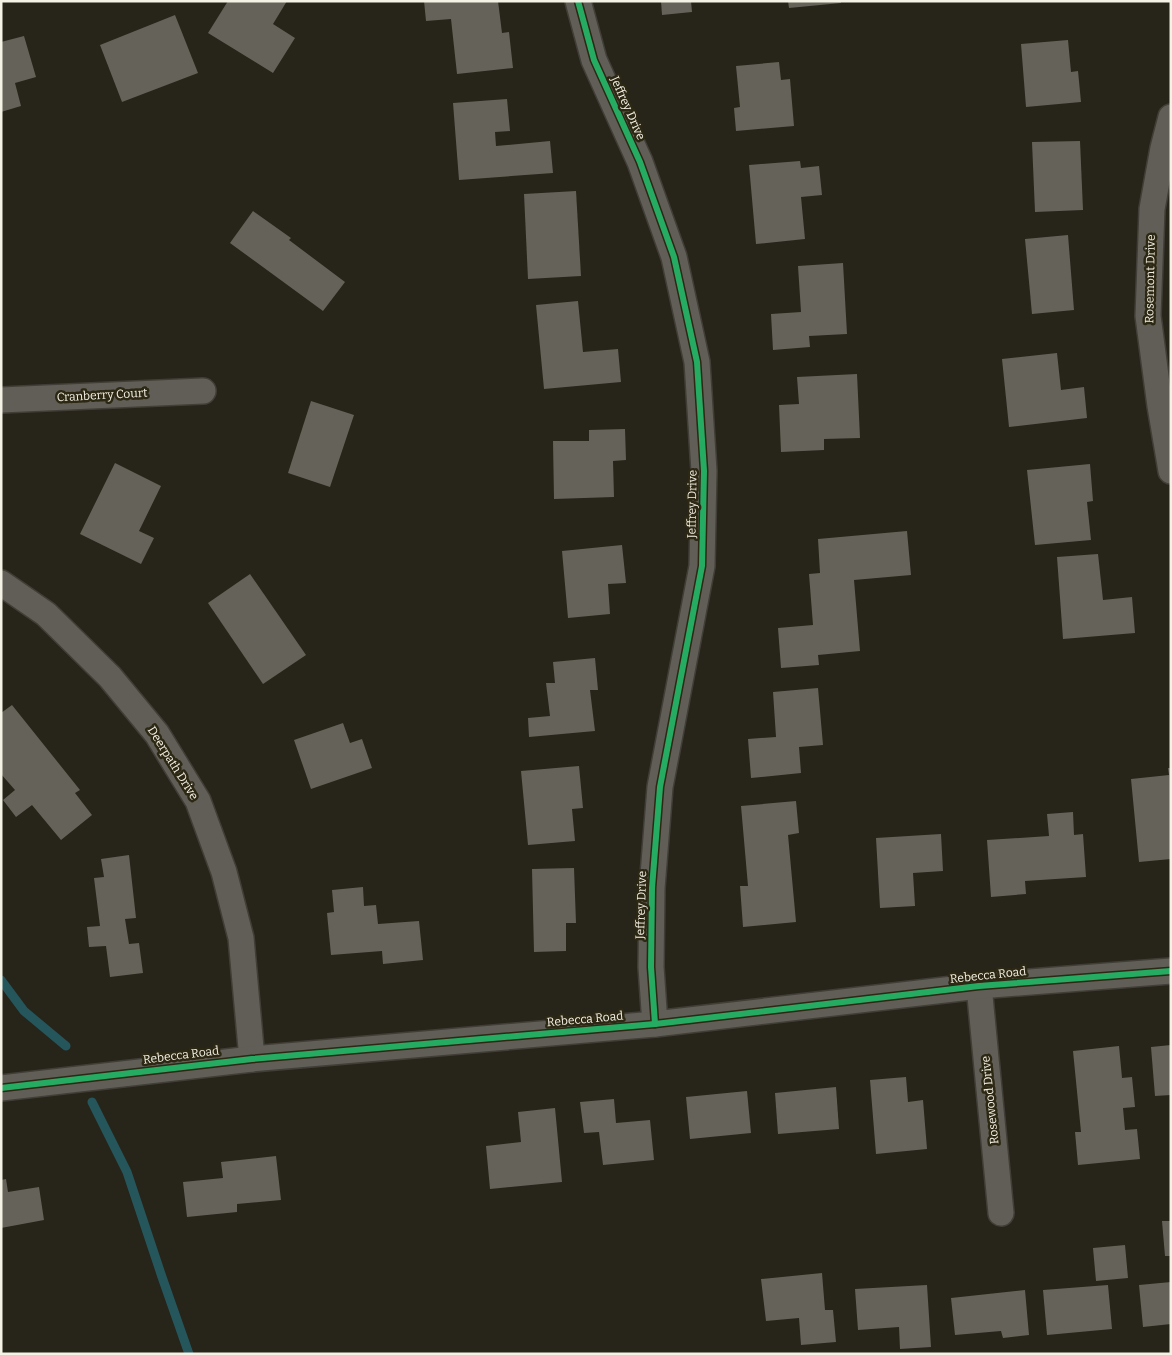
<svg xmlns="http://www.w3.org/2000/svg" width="1172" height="1355" viewBox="0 0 1172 1355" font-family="Bitter,serif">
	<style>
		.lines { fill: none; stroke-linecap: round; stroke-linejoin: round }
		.stream { stroke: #25565c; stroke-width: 9 }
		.building { fill: #656259 }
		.minor-casing { stroke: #403e36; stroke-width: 28 }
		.minor { stroke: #605e56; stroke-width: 25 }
		.cycleway-casing { stroke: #2d2814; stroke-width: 9 }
		.cycleway { stroke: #26ab63; stroke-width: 6 }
		.labels { text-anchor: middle; stroke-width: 5; stroke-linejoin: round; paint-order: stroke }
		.street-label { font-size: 12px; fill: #f4f1e5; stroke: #2d2814 }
	</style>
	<rect width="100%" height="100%" fill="#27241a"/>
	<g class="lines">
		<g class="stream">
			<path d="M1 980 24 1011 66 1046"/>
			<path d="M92 1102 127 1172 162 1277 189 1354"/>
		</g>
	</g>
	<g class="building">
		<path d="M228 1H287L273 24 295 38 273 73 208 33Z"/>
		<path d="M424 1H498L502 33 509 32 513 68 457 74 451 19 426 21Z"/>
		<path d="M661 1H691L692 12 662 15Z"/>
		<path d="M788 1H841V3L789 8Z"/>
		<path d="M175 15 198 73 122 102 100 45Z"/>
		<path d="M24 36 36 77 15 83 21 106 1 112V42Z"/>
		<path d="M1068 40 1071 72 1078 71 1081 102 1026 107 1021 44Z"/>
		<path d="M779 62 781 80 790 79 794 126 736 131 734 108 740 107 736 66Z"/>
		<path d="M507 99 510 131 495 132 496 146 550 141 553 173 459 180 453 103Z"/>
		<path d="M1080 141 1083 210 1035 212 1032 142Z"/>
		<path d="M800 161 801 168 819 166 822 195 801 197 805 239 756 244 749 165Z"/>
		<path d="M576 191 581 276 528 279 524 194Z"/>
		<path d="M253 211 291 238 289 240 345 282 323 311 230 243Z"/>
		<path d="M1068 235 1074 310 1032 314 1025 239Z"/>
		<path d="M843 263 847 334 809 336 810 347 773 350 771 314 801 312 798 266Z"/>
		<path d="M578 301 583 352 618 349 621 382 544 389 536 305Z"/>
		<path d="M1057 353 1061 390 1084 387 1087 418 1009 427 1002 359Z"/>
		<path d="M857 374 860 438 824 439V450L781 452 779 405 799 404 797 377Z"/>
		<path d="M311 401 354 415 330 487 288 473Z"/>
		<path d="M625 429 626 460 613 461 614 497 554 499 553 441H589V430Z"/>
		<path d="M115 463 161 486 139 531 154 538 141 564 80 534Z"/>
		<path d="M1090 464 1093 501 1087 502 1091 540 1035 545 1027 470Z"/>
		<path d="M907 531 911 575 854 580 860 651 818 655 819 665 781 668 778 628 813 625 809 574 820 573 818 539Z"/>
		<path d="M622 545 626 583 608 584 610 614 568 618 562 551Z"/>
		<path d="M1098 554 1103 600 1132 597 1135 633 1063 639 1057 557Z"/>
		<path d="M250 574 306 655 263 684 208 603Z"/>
		<path d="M595 658 598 690H590L595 731 529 737 528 718 550 716 546 683H555L553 662Z"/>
		<path d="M818 688 823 745 799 747 801 773 751 778 748 739 776 737 773 692Z"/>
		<path d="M12 705 80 790 75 793 92 815 61 840 32 805 16 817 3 800 15 790 1 774V713Z"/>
		<path d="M343 723 350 743 362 739 372 768 311 789 294 740Z"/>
		<path d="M579 766 583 808 572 809 575 841 528 845 521 771Z"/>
		<path d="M1168 768H1171V859L1139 862 1131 779 1169 775Z"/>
		<path d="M796 801 799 833 788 835 796 922 743 927 740 886H748L741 806Z"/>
		<path d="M1073 812 1074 835 1083 834 1086 877 1025 881 1026 894 991 897 987 840 1049 836 1047 814Z"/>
		<path d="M941 834 943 871 913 873 915 906 880 908 876 838Z"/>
		<path d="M129 855 136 918 125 919 129 944 139 943 143 973 110 977 106 946 89 947 87 927 100 926 94 878 104 877 101 859Z"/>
		<path d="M574 868 576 923H566V951L534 952 532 869Z"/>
		<path d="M363 887 364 906 376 905 378 924 419 921 423 960 383 964 382 951 331 955 327 913 334 912 332 890Z"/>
		<path d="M1171 1045V1095L1155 1096 1151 1047Z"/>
		<path d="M1119 1046 1122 1078 1132 1077 1135 1107 1123 1108 1125 1130 1137 1129 1140 1159 1078 1165 1075 1132H1081L1073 1051Z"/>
		<path d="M906 1077 908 1102 923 1100 927 1149 876 1154 870 1080Z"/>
		<path d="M836 1087 839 1129 778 1134 775 1093Z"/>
		<path d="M747 1091 751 1133 690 1139 686 1097Z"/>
		<path d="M614 1099 616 1123 650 1120 654 1160 603 1165 599 1132 584 1133 580 1102Z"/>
		<path d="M555 1108 562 1182 490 1189 486 1146 521 1142 518 1112Z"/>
		<path d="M276 1156 281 1200 237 1204V1212L187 1217 183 1182 223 1178 221 1162Z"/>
		<path d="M6 1179 8 1192 39 1187 44 1220 1 1228V1180Z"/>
		<path d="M1162 1221H1171V1256H1165Z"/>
		<path d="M1125 1245 1128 1278 1096 1281 1093 1248Z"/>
		<path d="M822 1273 825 1310H833L836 1342 801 1345 799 1318 766 1321 761 1279Z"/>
		<path d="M1171 1282V1324L1143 1327 1139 1285Z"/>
		<path d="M927 1285 931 1347 900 1349 899 1327 858 1330 855 1289Z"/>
		<path d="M1108 1285 1112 1329 1047 1335 1043 1290Z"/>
		<path d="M1025 1290 1029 1335 1003 1338 1001 1331 955 1335 951 1298Z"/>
	</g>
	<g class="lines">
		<defs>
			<g id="minor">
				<path d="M578 1 594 60 640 162 674 257 697 362 704 471 702 566 660 787 652 888 651 967 655 1024"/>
				<path d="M1171 117 1163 148 1152 209 1148 316 1160 406 1171 471"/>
				<path d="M1 400 203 391"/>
				<path d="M1 583 46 614 110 677 157 734 198 801 224 872 241 938 252 1059"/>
				<path d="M979 986 1001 1213"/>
				<path d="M1 1088 252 1059 655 1024 979 986 1171 971"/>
			</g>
		</defs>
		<use href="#minor" class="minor-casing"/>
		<use href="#minor" class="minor"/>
		<defs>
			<g id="cycleway">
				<path d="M578 1 594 60 640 162 674 257 697 362 704 471 702 566 660 787 652 888 651 967 655 1024"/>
				<path d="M1 1088 252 1059 655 1024 979 986 1171 971"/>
			</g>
		</defs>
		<use href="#cycleway" class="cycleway-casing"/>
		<use href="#cycleway" class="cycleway"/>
	</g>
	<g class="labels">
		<g class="street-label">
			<text transform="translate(628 108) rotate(66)" y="4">Jeffrey Drive</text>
			<text transform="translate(1150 279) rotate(-89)" y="4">Rosemont Drive</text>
			<text transform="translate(102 395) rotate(-3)" y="4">Cranberry Court</text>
			<text transform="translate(692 504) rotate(-89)" y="4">Jeffrey Drive</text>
			<text transform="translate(173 763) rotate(58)" y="4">Deerpath Drive</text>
			<text transform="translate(641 905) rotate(-88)" y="4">Jeffrey Drive</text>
			<text transform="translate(988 975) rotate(-6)" y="4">Rebecca Road</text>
			<text transform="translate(585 1019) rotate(-5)" y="4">Rebecca Road</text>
			<text transform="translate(181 1055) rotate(-7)" y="4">Rebecca Road</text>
			<text transform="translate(990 1100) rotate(-96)" y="4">Rosewood Drive</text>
		</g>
	</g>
	<rect width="1172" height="1355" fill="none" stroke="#f4f1e5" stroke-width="5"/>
</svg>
